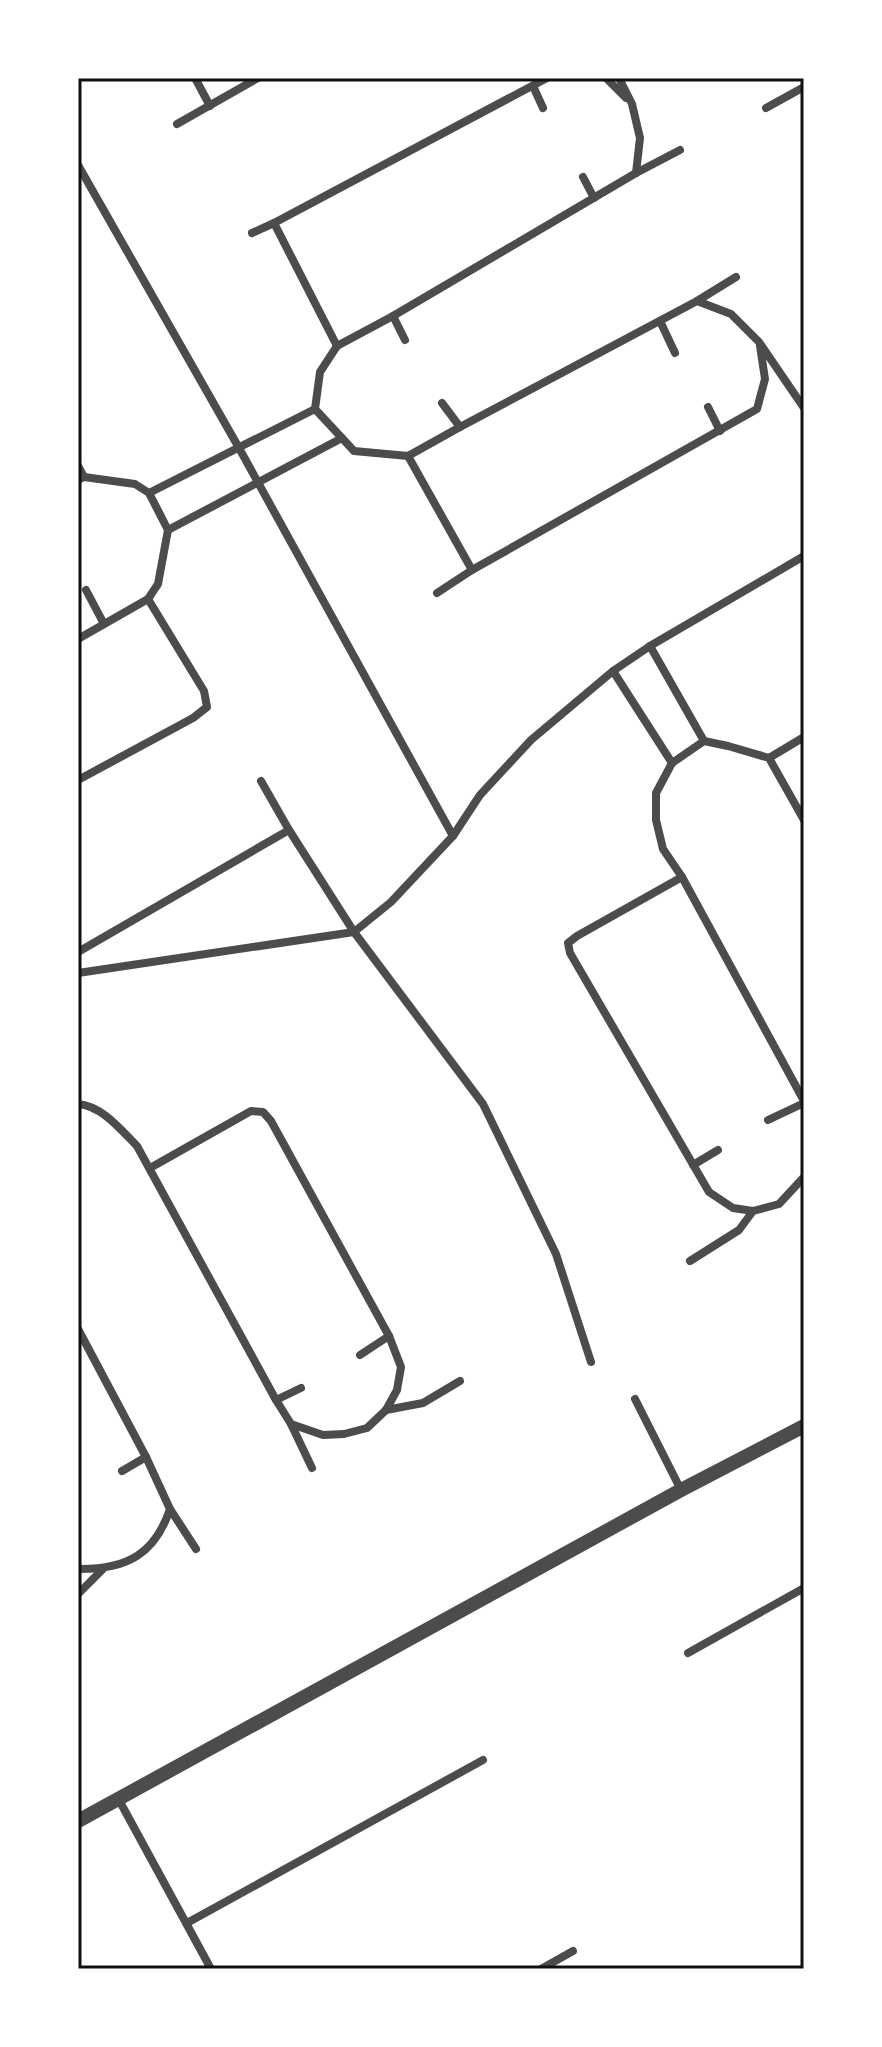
<svg xmlns="http://www.w3.org/2000/svg" width="882" height="2047" viewBox="0 0 882 2047" font-family="'Exo 2',sans-serif">
	<style>
		.lines { fill: none; stroke-linecap: round; stroke-linejoin: round }
		.minor { stroke: #4c4c4c; stroke-width: 8 }
		.tertiary { stroke: #4c4c4c; stroke-width: 14 }
		.neatline { fill: none; stroke: #111; stroke-width: 3 }
	</style>
	<rect width="100%" height="100%" fill="#fff"/>
	<g class="lines">
		<g class="minor">
			<path d="M195 78 210 106"/>
			<path d="M606 78 626 98"/>
			<path d="M619 78 632 104 640 138 636 173"/>
			<path d="M533 86 543 108"/>
			<path d="M766 108 804 87"/>
			<path d="M177 124 258 78"/>
			<path d="M680 150 636 173 393 316 337 346 320 372 315 409 354 451 408 456 460 427 697 301 731 314 759 342 804 408"/>
			<path d="M78 165 239 448 453 836"/>
			<path d="M583 177 594 198"/>
			<path d="M274 223 337 346"/>
			<path d="M252 233 274 223 547 78"/>
			<path d="M697 301 736 277"/>
			<path d="M393 316 405 340"/>
			<path d="M660 321 675 353"/>
			<path d="M442 403 460 427"/>
			<path d="M708 407 720 431"/>
			<path d="M408 456 472 570"/>
			<path d="M78 466 84 477"/>
			<path d="M78 480 84 477 135 484 149 493 168 530 158 584 148 599 78 639"/>
			<path d="M149 493 315 409"/>
			<path d="M168 530 342 438"/>
			<path d="M86 590 104 624"/>
			<path d="M437 593 472 570 757 409 765 379 760 346"/>
			<path d="M650 646 704 741"/>
			<path d="M613 671 672 763"/>
			<path d="M769 758 804 737"/>
			<path d="M78 780 193 718 207 707 204 691 148 599"/>
			<path d="M261 781 289 830 354 932 483 1104 556 1254 591 1362"/>
			<path d="M804 820 769 758 728 746 704 741 672 763 656 793V820L663 849 682 877 804 1101"/>
			<path d="M682 877 577 936 568 943 570 953 709 1192 733 1208 753 1211 779 1204 804 1177"/>
			<path d="M78 952 289 830"/>
			<path d="M78 973 354 932 391 902 453 836 480 795 531 740 613 671 650 646 804 556"/>
			<path d="M78 1104C102 1106 120 1129 137 1146L276 1400 291 1424 323 1435 344 1434 367 1428 386 1410 397 1390 401 1367 389 1336 271 1121 263 1112 251 1111 150 1168"/>
			<path d="M768 1120 804 1103"/>
			<path d="M693 1165 718 1150"/>
			<path d="M690 1261 739 1230 753 1211"/>
			<path d="M78 1329 146 1457 170 1509C155 1554 127 1569 81 1569L78 1567"/>
			<path d="M360 1355 389 1336"/>
			<path d="M635 1399 681 1490"/>
			<path d="M276 1400 301 1388"/>
			<path d="M386 1410 423 1403 460 1381"/>
			<path d="M291 1424 312 1468"/>
			<path d="M122 1471 146 1457"/>
			<path d="M170 1509 196 1549"/>
			<path d="M78 1594 103 1569"/>
			<path d="M688 1653 804 1588"/>
			<path d="M119 1800 211 1969"/>
			<path d="M187 1923 483 1760"/>
			<path d="M541 1969 573 1951"/>
		</g>
		<path class="tertiary" d="M78 1821 681 1490 804 1426"/>
	</g>
	<rect width="882" height="2047" fill="none" stroke="#ffffff" stroke-width="160"/>
	<rect x="80" y="80" width="722" height="1887" class="neatline"/>
</svg>
